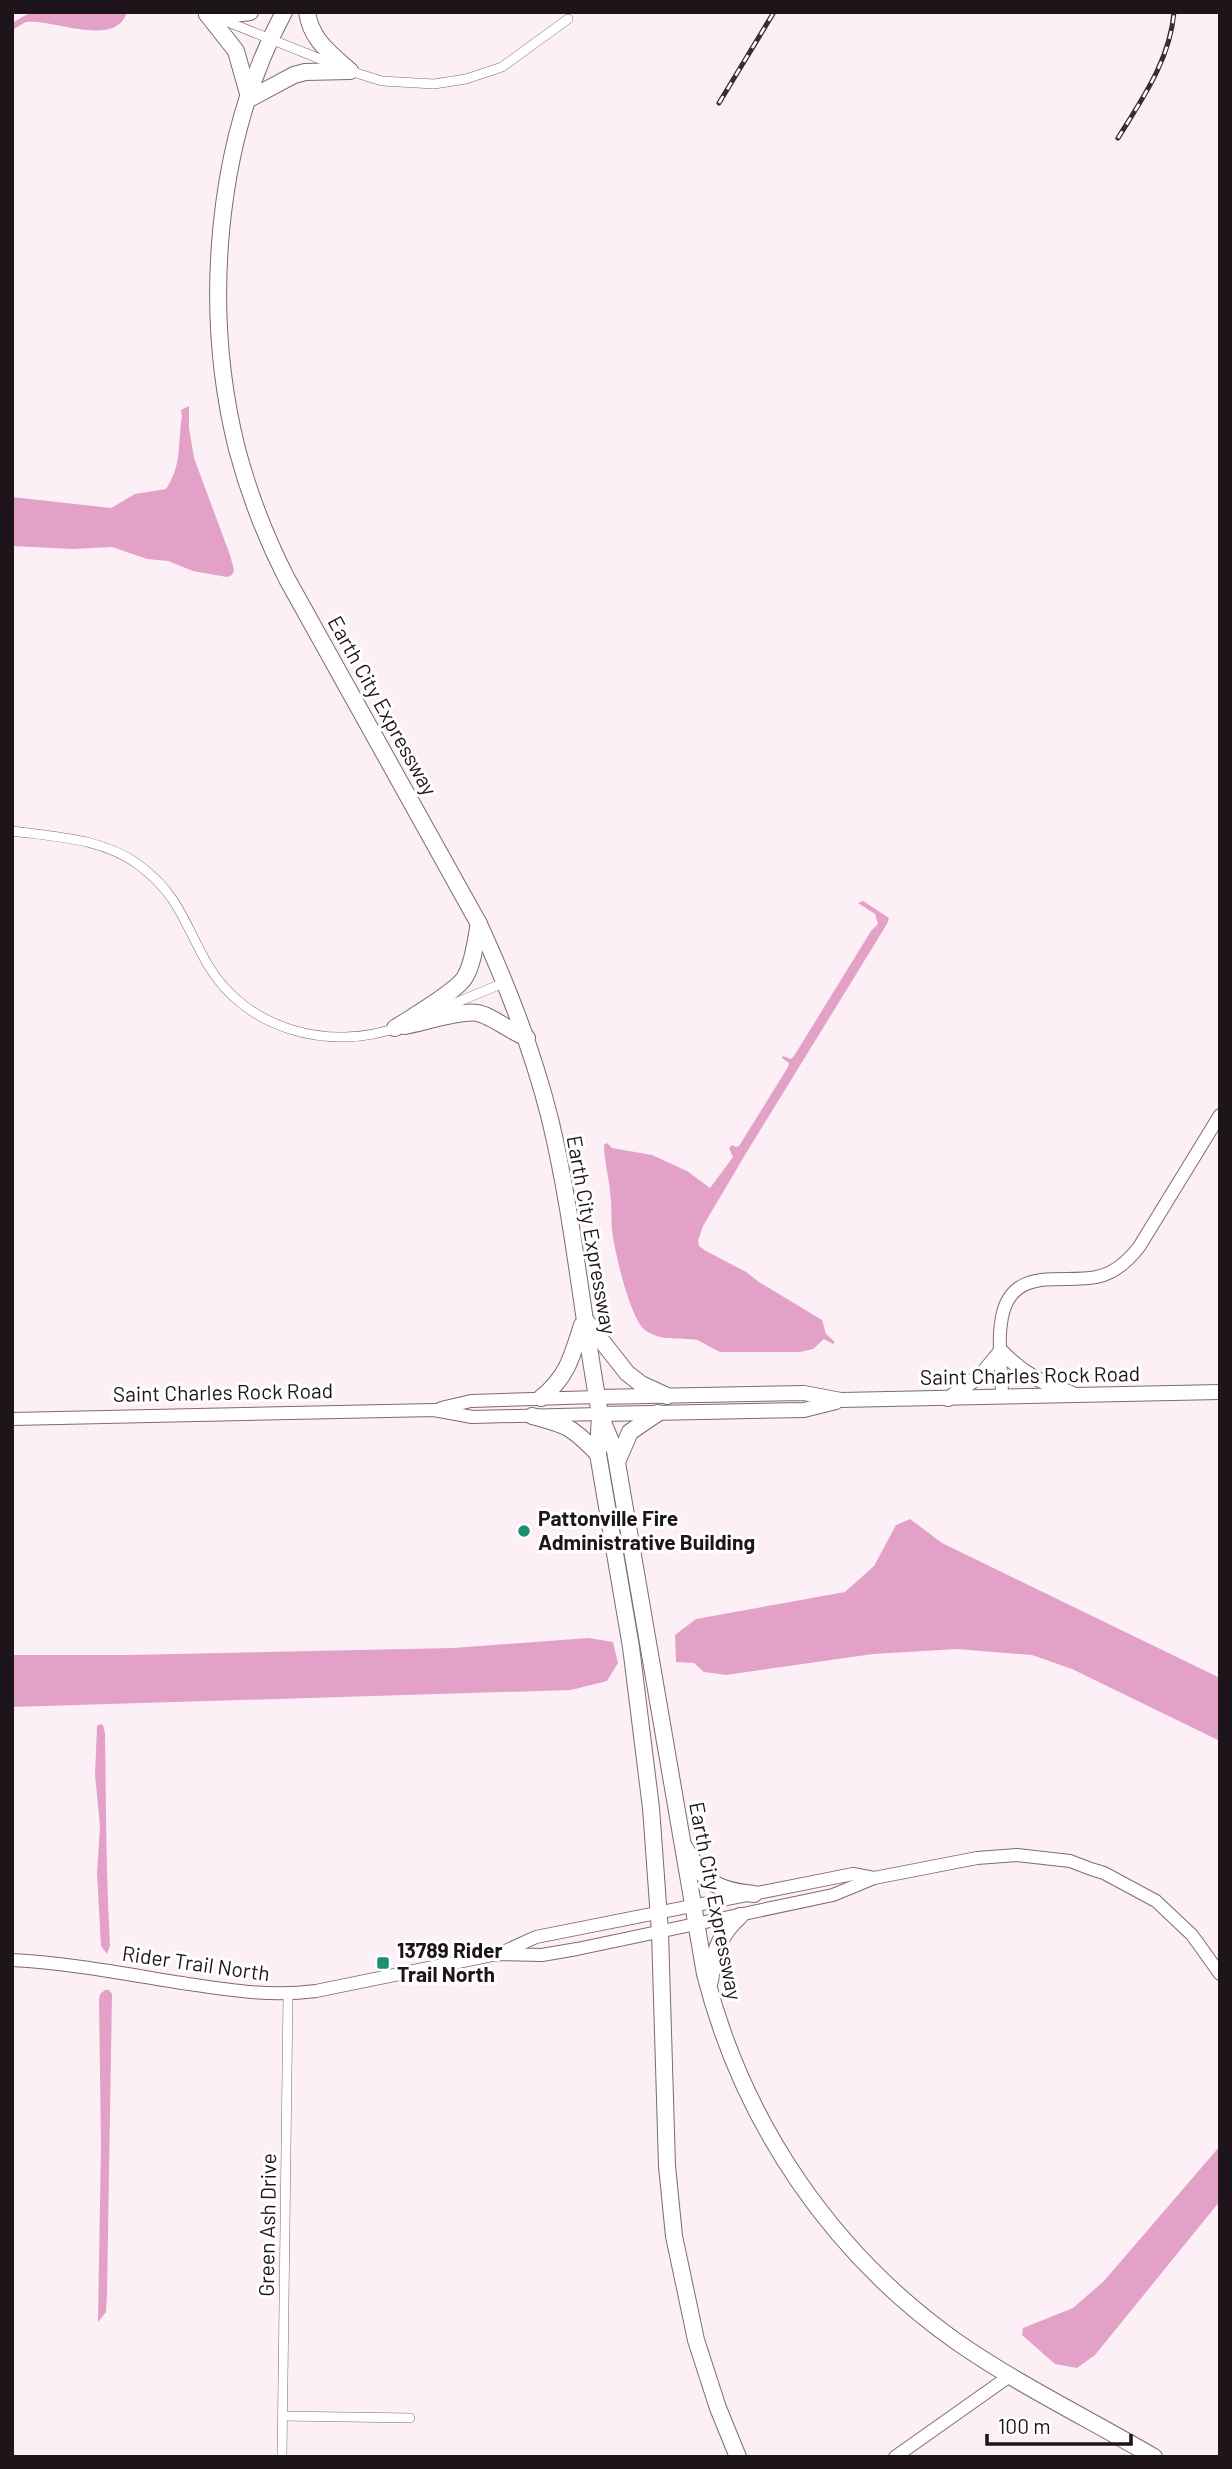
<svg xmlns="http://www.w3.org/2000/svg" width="1232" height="2469" viewBox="0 0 1232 2469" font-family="Barlow,sans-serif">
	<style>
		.water { fill: #e3a1c7 }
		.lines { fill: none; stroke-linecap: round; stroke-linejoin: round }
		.street-casing { stroke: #7e6a75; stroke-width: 10 }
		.secondary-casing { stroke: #7e6a75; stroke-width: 14 }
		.primary-casing { stroke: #7e6a75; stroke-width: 16 }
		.highway-casing { stroke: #7e6a75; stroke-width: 18 }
		.street { stroke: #fff; stroke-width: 9 }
		.secondary { stroke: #fff; stroke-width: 12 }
		.primary { stroke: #fff; stroke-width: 14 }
		.highway { stroke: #fff; stroke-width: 16 }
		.rail-casing { stroke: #372f33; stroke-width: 5 }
		.rail { stroke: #fff; stroke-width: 2.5; stroke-dasharray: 8; stroke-linecap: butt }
		.poi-dot { fill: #1b9073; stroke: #fff; stroke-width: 2.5 }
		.labels { text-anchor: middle; stroke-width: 6; stroke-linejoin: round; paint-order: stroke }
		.street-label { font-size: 21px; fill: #1d1519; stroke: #fff }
		.poi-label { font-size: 21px; font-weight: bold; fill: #1d1519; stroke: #fff; text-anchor: start }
	</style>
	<rect width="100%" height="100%" fill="#fdeff6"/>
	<g class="water">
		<path d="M31 12H125L126 15C113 47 52 19 27 22 22 23 17 28 12 30V23Z"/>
		<path d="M189 406V428L194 458 230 555 234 570 232 575 227 577 193 571 168 561 147 559 112 547 73 549 12 546V497L111 508 135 494 166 489C183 463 177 445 182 416L181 410Z"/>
		<path d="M863 901 889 918 887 924 745 1155 703 1226 698 1241 699 1246 706 1251 746 1272 759 1282 822 1320 826 1334 835 1342 833 1344 824 1339 813 1349 800 1352H720C713 1349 701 1341 697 1340 679 1337 661 1342 645 1330 630 1319 614 1249 612 1230 611 1217 612 1205 610 1192 609 1176 604 1162 604 1145L607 1143 612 1148 652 1155 687 1171 710 1188 733 1157 729 1148 732 1145 736 1147 739 1146 788 1067 789 1063 782 1058 783 1056 791 1059 794 1056 871 931 878 924 875 914 858 903Z"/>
		<path d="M910 1519 942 1543 1220 1678V1741L1072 1669 1032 1655 957 1649 873 1654 726 1675 704 1672 694 1663 676 1662 675 1635 696 1619 845 1592 874 1566 896 1525Z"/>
		<path d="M588 1638 613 1642 618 1663 607 1681 571 1690 12 1707V1655H129L453 1648Z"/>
		<path d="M100 1724 103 1725 105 1733C106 1804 106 1875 110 1946L107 1954 101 1946 97 1873 100 1826 95 1775 97 1726Z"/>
		<path d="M105 1990H109L112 1994 107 2295 106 2312 98 2322 101 2144 99 2001 100 1994Z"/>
		<path d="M1220 2146V2201L1095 2355 1077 2368 1055 2364 1022 2335 1023 2328 1073 2308 1104 2281Z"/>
	</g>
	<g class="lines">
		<defs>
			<g id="street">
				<path d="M218 18 350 71 382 81 434 84 466 79 502 67 568 19"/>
				<path d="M12 831C56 837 102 838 139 865 180 896 184 924 208 965 246 1030 330 1052 399 1027"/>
				<path d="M431 1013 506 982"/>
				<path d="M283 2416 410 2418"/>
				<path d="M282 2457 288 1995"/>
			</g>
			<g id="secondary">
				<path d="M1002 1397C1002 1371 997 1342 1002 1317 1012 1265 1063 1284 1096 1277 1114 1274 1128 1261 1139 1247L1220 1115"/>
				<path d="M441 1408 471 1401 597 1397"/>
				<path d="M12 1419 434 1410 472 1417 600 1414"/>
				<path d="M503 1952 536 1937 853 1874 874 1878"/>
				<path d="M12 1960C69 1963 126 1974 182 1983 228 1990 270 1997 316 1991L497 1954 542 1955 577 1949 833 1895 874 1878 977 1858 1017 1855 1070 1861 1091 1869 1104 1873 1156 1901 1192 1935 1220 1974"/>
				<path d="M895 2457 1011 2375"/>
			</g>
			<g id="primary">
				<path d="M597 1397 804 1393 841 1400 1220 1392"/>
				<path d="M948 1399 982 1374 1001 1351C1025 1376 1040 1381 1071 1393"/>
				<path d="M600 1414 804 1410 836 1402"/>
			</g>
			<g id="highway">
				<path d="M284 12C215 141 202 309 237 449 249 494 266 538 287 579L479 924C508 987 533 1051 550 1119 572 1210 581 1305 597 1397L600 1414 598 1454 631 1647 651 1808 660 1932 667 2166 674 2236 696 2340 718 2408 738 2457"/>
				<path d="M307 12C311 40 330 53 350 71"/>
				<path d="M207 14 236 51 249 97"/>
				<path d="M207 14 225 15 250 12"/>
				<path d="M249 99 294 75 305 72 350 71"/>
				<path d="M404 1026C422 1023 461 1010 477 1013 491 1015 511 1032 527 1038"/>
				<path d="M395 1028C412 1017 457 991 465 977 474 962 475 941 479 924"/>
				<path d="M586 1321 627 1373 641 1384 667 1396"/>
				<path d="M541 1398C568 1376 572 1356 582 1325"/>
				<path d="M532 1416C568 1425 573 1428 598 1454"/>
				<path d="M602 1420 615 1451 705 1974C743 2123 831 2253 957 2342 1019 2385 1089 2419 1154 2457"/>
				<path d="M617 1462 630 1432 658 1413"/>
				<path d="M685 1848C705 1882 714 1890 754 1894"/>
				<path d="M710 1981C714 1954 718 1935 740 1916"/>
			</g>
		</defs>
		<use href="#street" class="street-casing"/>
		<use href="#secondary" class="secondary-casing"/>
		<use href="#primary" class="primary-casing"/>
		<use href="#highway" class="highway-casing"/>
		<use href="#street" class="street"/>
		<use href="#secondary" class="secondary"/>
		<use href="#primary" class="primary"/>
		<use href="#highway" class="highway"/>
		<defs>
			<g id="rail">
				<path d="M719 103 774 12"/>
				<path d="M1118 138C1142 99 1170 60 1174 12"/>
			</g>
		</defs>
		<use href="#rail" class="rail-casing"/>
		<use href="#rail" class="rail"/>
	</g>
	<g class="poi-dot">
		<circle cx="524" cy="1531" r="7"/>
		<rect x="376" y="1956" width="14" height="14" rx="3.5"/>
	</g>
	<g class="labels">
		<g class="street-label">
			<text transform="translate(382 706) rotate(61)" y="7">Earth City Expressway</text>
			<text transform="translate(591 1235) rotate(80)" y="7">Earth City Expressway</text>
			<text transform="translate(1030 1376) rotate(-1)" y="7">Saint Charles Rock Road</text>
			<text transform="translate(223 1393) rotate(-1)" y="7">Saint Charles Rock Road</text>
			<text transform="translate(715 1901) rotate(79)" y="7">Earth City Expressway</text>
			<text transform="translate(196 1964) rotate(8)" y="7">Rider Trail North</text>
			<text transform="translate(268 2225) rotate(-89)" y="7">Green Ash Drive</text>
		</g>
		<g class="poi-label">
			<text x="538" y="1526">Pattonville Fire<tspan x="538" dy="24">Administrative Building</tspan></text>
			<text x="397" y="1958">13789 Rider<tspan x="397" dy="24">Trail North</tspan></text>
		</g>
	</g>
	<rect width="1232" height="2469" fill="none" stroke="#1d1519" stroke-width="28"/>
	<path d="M987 2434v10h144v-10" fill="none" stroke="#1d1519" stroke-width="3.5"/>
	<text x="998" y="2434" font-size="21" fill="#1d1519" stroke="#ffffff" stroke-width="5" paint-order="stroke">100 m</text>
</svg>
